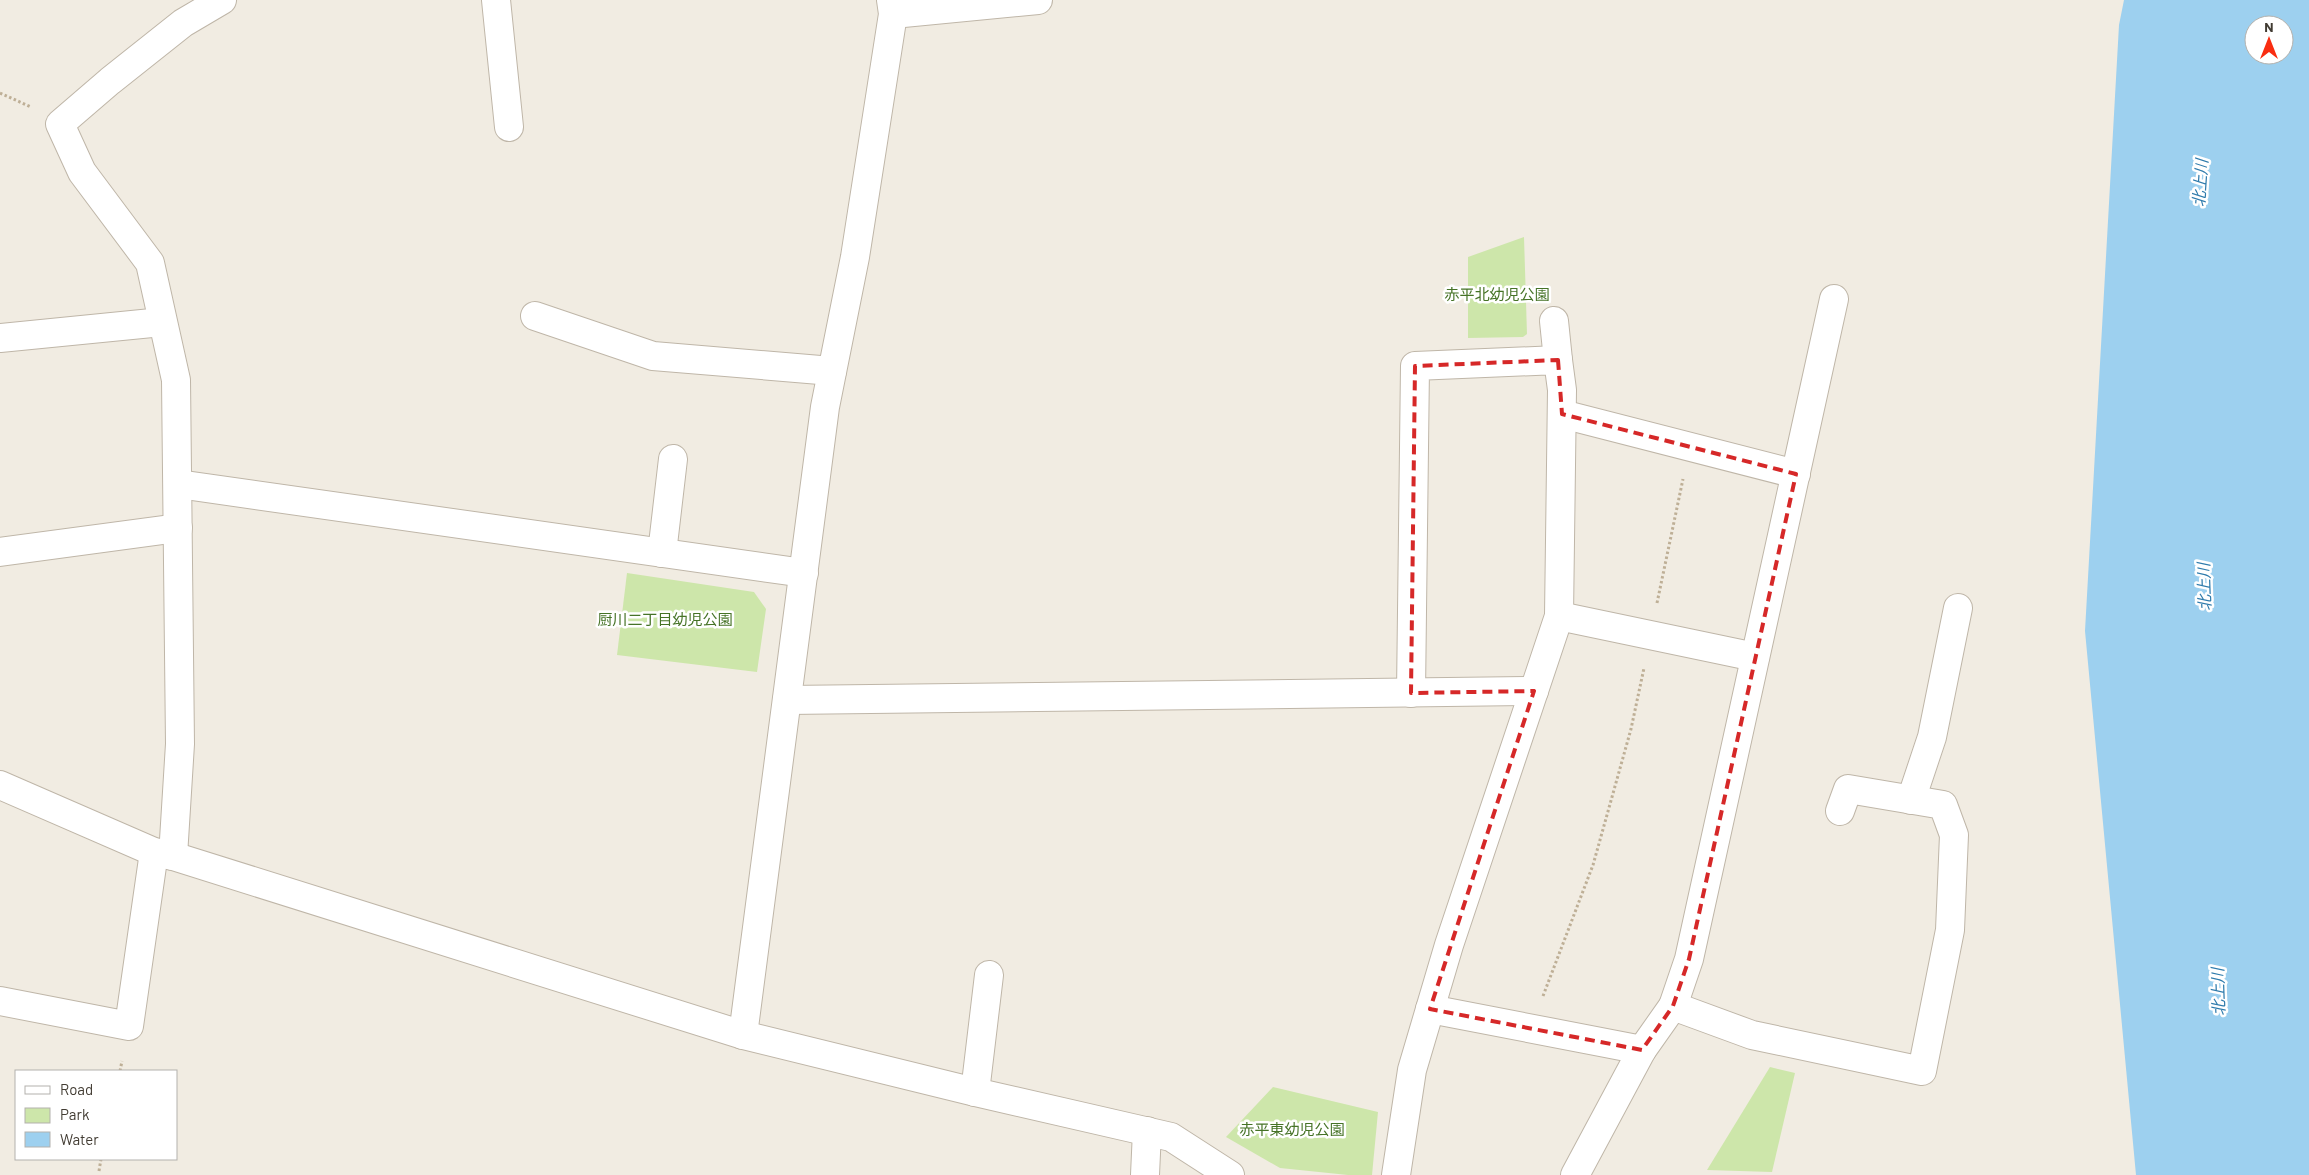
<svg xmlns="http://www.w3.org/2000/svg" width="2309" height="1175" viewBox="0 0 2309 1175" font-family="Barlow,'Noto Sans JP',sans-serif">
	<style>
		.green { fill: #cde6aa }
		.water { fill: #9dd0ef; fill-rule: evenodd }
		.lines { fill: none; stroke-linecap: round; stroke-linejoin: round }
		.street-casing { stroke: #bfb6a8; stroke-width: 30 }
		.path { stroke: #beaf96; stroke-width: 3; stroke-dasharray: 2.5 2.5; stroke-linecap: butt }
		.street { stroke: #fff; stroke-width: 28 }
		.marked { fill: none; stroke: #d62828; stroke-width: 4; stroke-dasharray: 10 6; stroke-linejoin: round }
		.labels { text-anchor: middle; stroke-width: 5; stroke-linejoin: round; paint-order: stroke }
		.park-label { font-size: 15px; fill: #467327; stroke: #fff }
		.water-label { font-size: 16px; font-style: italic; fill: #2e7bac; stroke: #fff }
	</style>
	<rect width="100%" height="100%" fill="#f1ece2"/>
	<g class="green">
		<path d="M1524 237 1527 334 1523 337 1468 338V257Z"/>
		<path d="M627 573 754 592 766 609 757 672 617 655Z"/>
		<path d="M1770 1067 1795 1073 1772 1172 1707 1170Z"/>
		<path d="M1273 1087 1378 1112 1372 1175H1348L1280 1168 1226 1137Z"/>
	</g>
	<path class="water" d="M2124 0H2309V1175H2136L2085 631 2119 25ZM2254 25H2284V55H2254Z"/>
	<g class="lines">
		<defs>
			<g id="street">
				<path d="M496 0 509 127"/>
				<path d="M893 14 1038 0"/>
				<path d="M535 316 653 356 832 371"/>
				<path d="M1554 321 1558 360"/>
				<path d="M0 338 162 322"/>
				<path d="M1562 414 1796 474"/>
				<path d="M178 484 804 573"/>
				<path d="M0 552 178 528"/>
				<path d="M662 553 673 459"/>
				<path d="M1559 616 1755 657"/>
				<path d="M787 700 1534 691"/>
				<path d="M0 785 154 852 173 856 743 1035 975 1092 1171 1137 1230 1175"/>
				<path d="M1911 800 1932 737 1958 608"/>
				<path d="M173 856 180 744 176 380 150 263 82 172 60 124 110 81 183 23 222 0"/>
				<path d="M0 1001 129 1026 154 852"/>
				<path d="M1673 1006 1689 959 1834 299"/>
				<path d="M1430 1009 1642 1050"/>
				<path d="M743 1035 825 407 855 257 893 14 891 0"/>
				<path d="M975 1092 989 975"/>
				<path d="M1145 1175 1147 1131"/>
				<path d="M1396 1175 1412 1070 1449 945 1559 616 1562 390 1558 360 1415 366 1411 693"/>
				<path d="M1575 1175 1642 1050 1673 1006 1752 1035 1922 1071 1950 930 1954 835 1943 805 1848 789 1840 811"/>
			</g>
		</defs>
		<use href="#street" class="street-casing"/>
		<g class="path">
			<path d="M0 93 31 107"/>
			<path d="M1657 603 1683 479"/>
			<path d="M1543 996 1593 865 1631 729 1644 668"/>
			<path d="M120 1071 122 1061"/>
			<path d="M99 1171 101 1159"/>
		</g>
		<use href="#street" class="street"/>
	</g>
	<path class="marked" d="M1558 360 1562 414 1796 474 1689 959 1673 1006 1642 1050 1430 1009 1534 691 1411 693 1415 366Z"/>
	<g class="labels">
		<g class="park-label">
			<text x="1497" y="300">赤平北幼児公園</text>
			<text x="665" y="625">厨川二丁目幼児公園</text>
			<text x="1292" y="1135">赤平東幼児公園</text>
		</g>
		<g class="water-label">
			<text transform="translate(2200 183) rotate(-86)" y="6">北上川</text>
			<text transform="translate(2204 587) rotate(-92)" y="6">北上川</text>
			<text transform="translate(2218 992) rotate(-92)" y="6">北上川</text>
		</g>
	</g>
	<rect x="15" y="1070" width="162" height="90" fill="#ffffff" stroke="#b3b1ad"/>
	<rect x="25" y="1086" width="25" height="8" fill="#ffffff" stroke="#b3b1ad"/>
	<text x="60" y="1095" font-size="15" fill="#423c33">Road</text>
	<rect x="25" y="1108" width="25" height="15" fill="#cde6aa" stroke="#b3b1ad"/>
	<text x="60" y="1120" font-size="15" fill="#423c33">Park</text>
	<rect x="25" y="1132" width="25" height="15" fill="#9dd0ef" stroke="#b3b1ad"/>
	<text x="60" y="1145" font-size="15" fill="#423c33">Water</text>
	<g transform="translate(2269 40)"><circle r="24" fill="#ffffff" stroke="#b3b1ad"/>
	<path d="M0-4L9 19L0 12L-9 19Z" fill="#f92d11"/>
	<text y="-8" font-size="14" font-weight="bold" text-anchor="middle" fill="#423c33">N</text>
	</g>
</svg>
